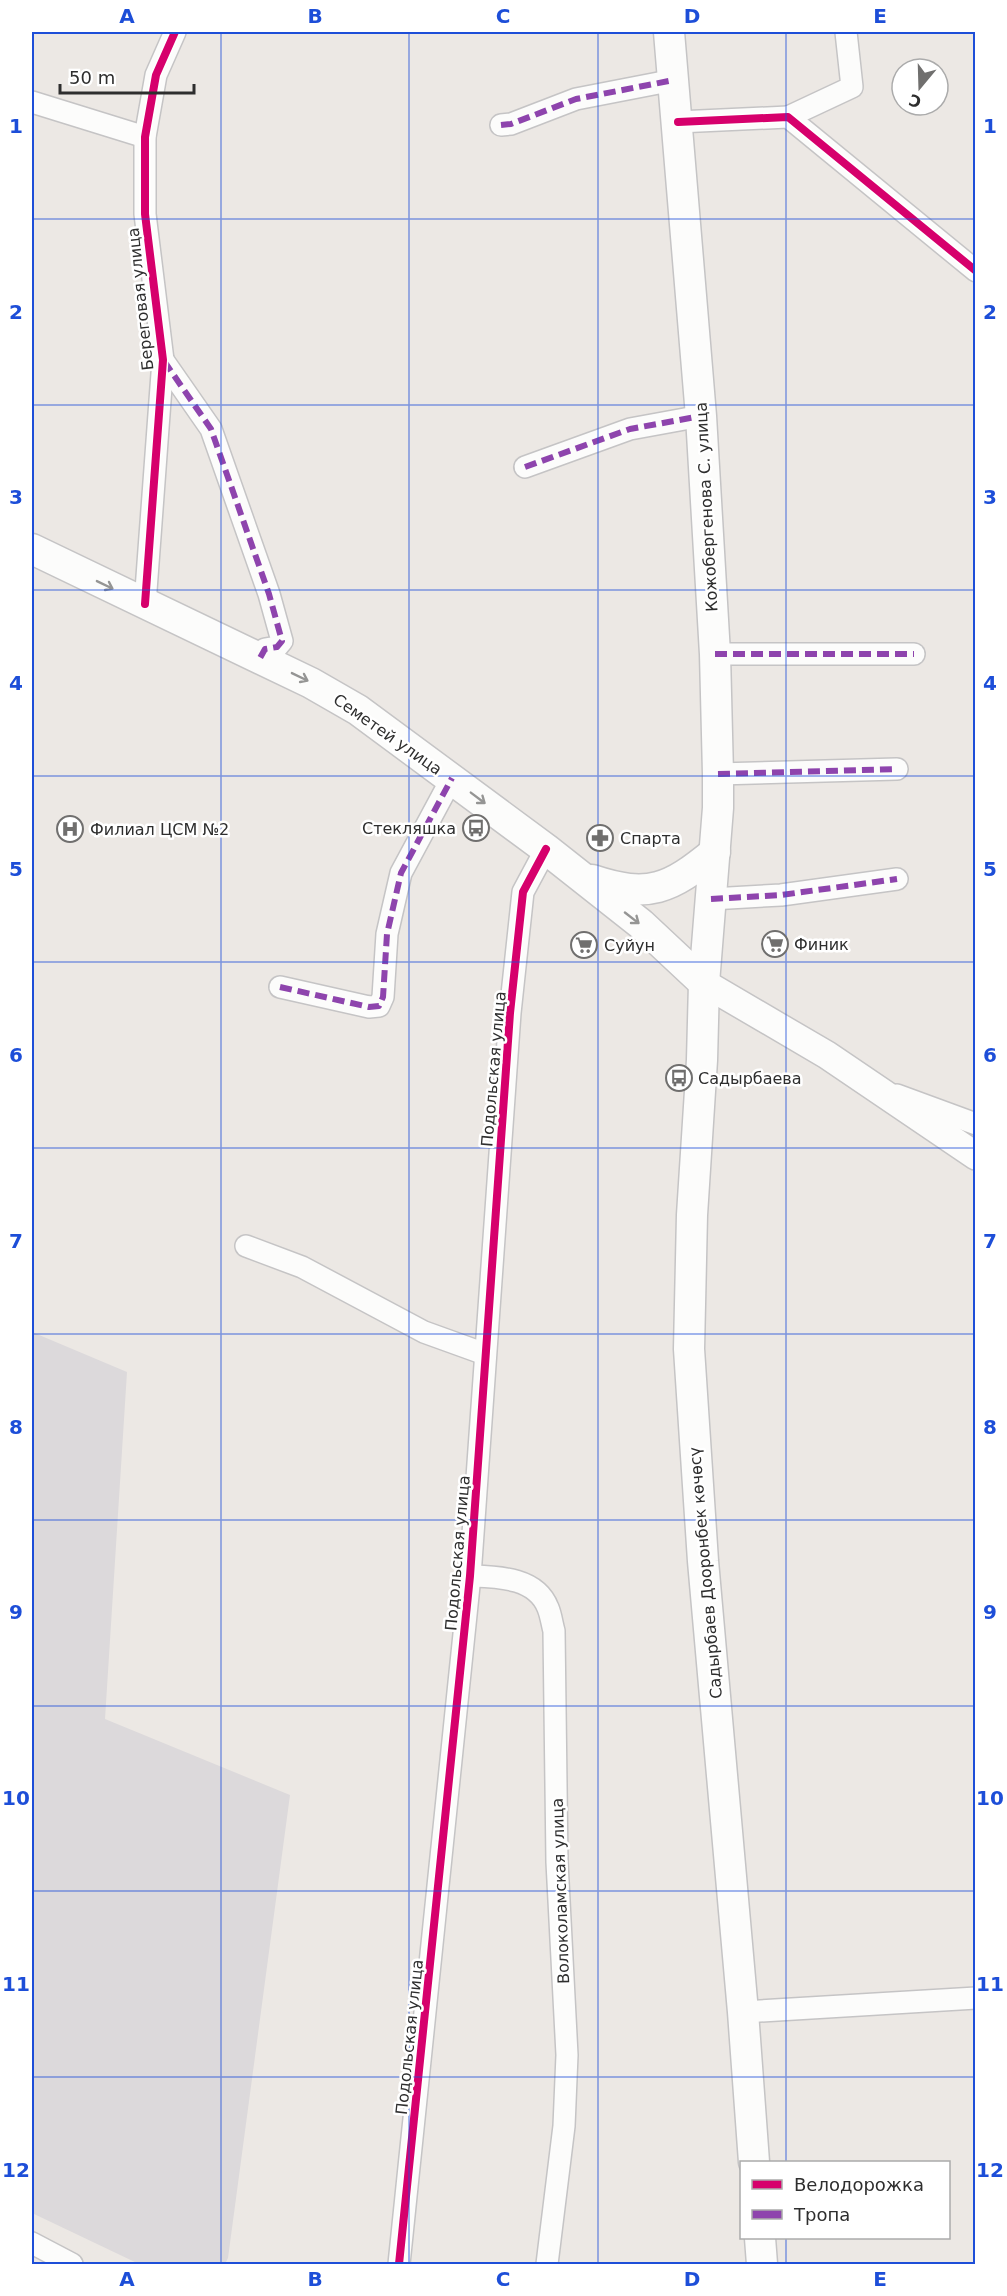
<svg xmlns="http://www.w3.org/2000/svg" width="1007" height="2296" viewBox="0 0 1007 2296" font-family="'DejaVu Sans',sans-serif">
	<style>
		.industrial { fill: #dcd9db }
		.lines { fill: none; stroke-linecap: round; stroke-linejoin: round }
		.minor-casing { stroke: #c5c4c5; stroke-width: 24 }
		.tertiary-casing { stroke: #c5c4c5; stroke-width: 30 }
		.secondary-casing { stroke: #c5c4c5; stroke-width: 33 }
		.minor { stroke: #fcfcfb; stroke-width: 21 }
		.tertiary { stroke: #fcfcfb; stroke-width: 27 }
		.secondary { stroke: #fcfcfb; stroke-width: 30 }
		.quiet { stroke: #8e44ad; stroke-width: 6; stroke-dasharray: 12 6; stroke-linecap: butt }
		.cycleway-casing { stroke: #fff; stroke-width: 11 }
		.cycleway { stroke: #d6006c; stroke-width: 8 }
		.oneway { stroke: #959594 }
		.grid { fill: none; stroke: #1d4ed8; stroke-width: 1.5; stroke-opacity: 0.55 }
		.labels { text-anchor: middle; stroke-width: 5; stroke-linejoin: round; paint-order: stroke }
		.street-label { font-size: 16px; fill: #2e2e2e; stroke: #fff }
		.poi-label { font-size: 16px; fill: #2e2e2e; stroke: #fff; text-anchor: start }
		.neatline { fill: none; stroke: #1d4ed8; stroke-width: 2 }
		.grid-label { font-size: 20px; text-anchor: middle; font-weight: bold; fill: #1d4ed8 }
	</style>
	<rect width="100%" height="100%" fill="#ece8e4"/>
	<path class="industrial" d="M32 1332 127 1372 105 1719 290 1795 228 2258 225 2264H139L32 2213Z"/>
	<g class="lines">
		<defs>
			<g id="minor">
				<path d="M32 102 145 137"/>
				<path d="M788 117 852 87 846 32"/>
				<path d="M678 122 788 117 976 271"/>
				<path d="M501 125 511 124 576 99 674 80"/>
				<path d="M163 360 211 429 269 594 282 641 277 647 265 649 260 658"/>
				<path d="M525 467 630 429 701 416"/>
				<path d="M145 604 163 360 145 214V137L156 75 175 32"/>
				<path d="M715 654H914"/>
				<path d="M718 774 897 769"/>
				<path d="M711 899 781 895 897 879"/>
				<path d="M280 987 369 1007 379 1006 383 997 387 934 401 873 452 778"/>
				<path d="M897 1095 976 1124"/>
				<path d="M246 1246 302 1267 424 1332 485 1354"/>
				<path d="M470 1576C498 1577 536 1577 548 1608 551 1615 552 1624 554 1631L557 1862 567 2055 564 2126 547 2264"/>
				<path d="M743 2012 976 1998"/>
				<path d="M32 2243 72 2264"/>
				<path d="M399 2264 470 1576 510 1013 523 892 546 849"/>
			</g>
			<path id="tertiary" d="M704 983 827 1055 976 1156"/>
			<g id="secondary">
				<path d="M669 32 701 416 715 654 718 774V808L704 983 702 1060 692 1215 689 1349 703 1561 743 2012 754 2162"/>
				<path d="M32 549 311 683 358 710 546 849 641 924 704 983"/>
				<path d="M592 880C649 899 670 889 715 852"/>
				<path d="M760 2238 762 2264"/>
			</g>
		</defs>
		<use href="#minor" class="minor-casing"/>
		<use href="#tertiary" class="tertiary-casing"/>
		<use href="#secondary" class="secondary-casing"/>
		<use href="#minor" class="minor"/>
		<use href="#tertiary" class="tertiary"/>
		<use href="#secondary" class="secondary"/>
		<g class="quiet">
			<path d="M501 125 511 124 576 99 674 80"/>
			<path d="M164 361 211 429 269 594 282 641 277 647 265 649 260 658"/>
			<path d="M525 467 630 429 701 416"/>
			<path d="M715 654H914"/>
			<path d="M718 774 897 769"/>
			<path d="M711 899 781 895 897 879"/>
			<path d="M280 987 369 1007 379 1006 383 997 387 934 401 873 452 778"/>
		</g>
		<defs>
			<g id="cycleway">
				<path d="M678 122 788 117 976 271"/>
				<path d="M145 604 163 360 145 214V137L156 75 175 32"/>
				<path d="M399 2264 470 1576 510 1013 523 892 546 849"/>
			</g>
		</defs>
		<use href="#cycleway" class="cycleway-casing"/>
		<use href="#cycleway" class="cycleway"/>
	</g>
	<defs><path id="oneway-shaft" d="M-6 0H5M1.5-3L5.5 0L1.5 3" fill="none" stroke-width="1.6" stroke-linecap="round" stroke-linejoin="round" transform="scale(1.5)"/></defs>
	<g class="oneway">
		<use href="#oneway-shaft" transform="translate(105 585) rotate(26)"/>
		<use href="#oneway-shaft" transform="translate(300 677) rotate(26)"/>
		<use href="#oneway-shaft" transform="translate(478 798) rotate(37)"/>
		<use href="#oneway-shaft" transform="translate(632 918) rotate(38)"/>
	</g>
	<path class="grid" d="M221 32V2264M409 32V2264M598 32V2264M786 32V2162M32 219H976M32 405H976M32 590H976M32 776H976M32 962H976M32 1148H976M32 1334H976M32 1520H976M32 1706H976M32 1891H976M32 2077H976M786 2238V2264"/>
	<defs>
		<symbol id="bus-ring" viewBox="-11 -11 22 22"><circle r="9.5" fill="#fff" stroke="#706f6e" stroke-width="1.5"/><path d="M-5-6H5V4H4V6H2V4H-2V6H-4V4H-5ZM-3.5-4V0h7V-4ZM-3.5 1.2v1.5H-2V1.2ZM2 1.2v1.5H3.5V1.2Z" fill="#706f6e"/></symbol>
		<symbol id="hospital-ring" viewBox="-11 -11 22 22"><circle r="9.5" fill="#fff" stroke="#706f6e" stroke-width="1.5"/><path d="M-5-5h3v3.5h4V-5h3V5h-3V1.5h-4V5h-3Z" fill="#706f6e"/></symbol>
		<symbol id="pharmacy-ring" viewBox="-11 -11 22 22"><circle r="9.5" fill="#fff" stroke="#706f6e" stroke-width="1.5"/><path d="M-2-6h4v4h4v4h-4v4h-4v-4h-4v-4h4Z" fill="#706f6e"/></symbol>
		<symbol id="supermarket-ring" viewBox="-11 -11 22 22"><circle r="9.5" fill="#fff" stroke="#706f6e" stroke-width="1.5"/><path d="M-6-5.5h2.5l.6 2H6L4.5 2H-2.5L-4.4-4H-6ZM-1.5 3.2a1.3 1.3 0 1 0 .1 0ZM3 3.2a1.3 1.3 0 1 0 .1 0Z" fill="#706f6e"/></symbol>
	</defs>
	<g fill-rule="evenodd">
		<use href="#bus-ring" x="461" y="813" width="30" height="30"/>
		<use href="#hospital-ring" x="55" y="814" width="30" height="30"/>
		<use href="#pharmacy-ring" x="585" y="823" width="30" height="30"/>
		<use href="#supermarket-ring" x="760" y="929" width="30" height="30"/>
		<use href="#supermarket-ring" x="569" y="930" width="30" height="30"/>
		<use href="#bus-ring" x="664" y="1063" width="30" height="30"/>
	</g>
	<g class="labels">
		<g class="street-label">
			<text transform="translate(140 299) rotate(-96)" y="6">Береговая улица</text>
			<text transform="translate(706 507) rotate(-93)" y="6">Кожобергенова С. улица</text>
			<text transform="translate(388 734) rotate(35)" y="6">Семетей улица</text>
			<text transform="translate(493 1069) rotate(-85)" y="6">Подольская улица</text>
			<text transform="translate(457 1553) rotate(-85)" y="6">Подольская улица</text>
			<text transform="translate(705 1573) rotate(-95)" y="6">Садырбаев Дооронбек көчөсү</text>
			<text transform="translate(560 1891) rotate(-92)" y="6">Волоколамская улица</text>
			<text transform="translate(409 2037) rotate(-84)" y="6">Подольская улица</text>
		</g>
		<g class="poi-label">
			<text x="456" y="834" text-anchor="end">Стекляшка</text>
			<text x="90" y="835">Филиал ЦСМ №2</text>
			<text x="620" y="844">Спарта</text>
			<text x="794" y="950">Финик</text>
			<text x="604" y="951">Суйун</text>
			<text x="698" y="1084">Садырбаева</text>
		</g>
	</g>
	<rect width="1007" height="2296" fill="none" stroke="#ffffff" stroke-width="66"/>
	<rect x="740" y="2161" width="210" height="78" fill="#ffffff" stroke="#ababab" stroke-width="1.5"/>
	<rect x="752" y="2180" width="30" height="9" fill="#d6006c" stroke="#ababab" stroke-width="1.5"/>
	<text x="794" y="2191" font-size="18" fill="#2e2e2e">Велодорожка</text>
	<rect x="752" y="2210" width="30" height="9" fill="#8e44ad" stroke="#ababab" stroke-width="1.5"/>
	<text x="794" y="2221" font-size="18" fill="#2e2e2e">Тропа</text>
	<g transform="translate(920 87) rotate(199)"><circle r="28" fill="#ffffff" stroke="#ababab" stroke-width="1.5"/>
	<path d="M0-4.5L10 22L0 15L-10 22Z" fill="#706f6e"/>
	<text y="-9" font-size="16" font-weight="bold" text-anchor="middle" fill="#2e2e2e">С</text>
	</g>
	<path d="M60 84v9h134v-9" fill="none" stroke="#2e2e2e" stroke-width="3"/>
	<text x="69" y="84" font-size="18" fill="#2e2e2e" stroke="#ffffff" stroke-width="4.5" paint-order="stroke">50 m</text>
	<rect x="33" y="33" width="941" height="2230" class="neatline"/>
	<g class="grid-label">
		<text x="127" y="23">A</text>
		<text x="315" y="23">B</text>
		<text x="503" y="23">C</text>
		<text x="692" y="23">D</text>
		<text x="880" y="23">E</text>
		<text x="16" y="133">1</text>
		<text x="990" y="133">1</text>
		<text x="16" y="319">2</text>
		<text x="990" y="319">2</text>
		<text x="16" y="504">3</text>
		<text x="990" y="504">3</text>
		<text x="16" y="690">4</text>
		<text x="990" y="690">4</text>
		<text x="16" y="876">5</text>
		<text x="990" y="876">5</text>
		<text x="16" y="1062">6</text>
		<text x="990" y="1062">6</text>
		<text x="16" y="1248">7</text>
		<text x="990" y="1248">7</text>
		<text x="16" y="1434">8</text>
		<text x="990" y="1434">8</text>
		<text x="16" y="1619">9</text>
		<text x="990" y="1619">9</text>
		<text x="16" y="1805">10</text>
		<text x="990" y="1805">10</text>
		<text x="16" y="1991">11</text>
		<text x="990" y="1991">11</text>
		<text x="16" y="2177">12</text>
		<text x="990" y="2177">12</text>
		<text x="127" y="2286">A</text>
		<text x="315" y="2286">B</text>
		<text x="503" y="2286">C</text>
		<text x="692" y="2286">D</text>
		<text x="880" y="2286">E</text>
	</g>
</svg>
